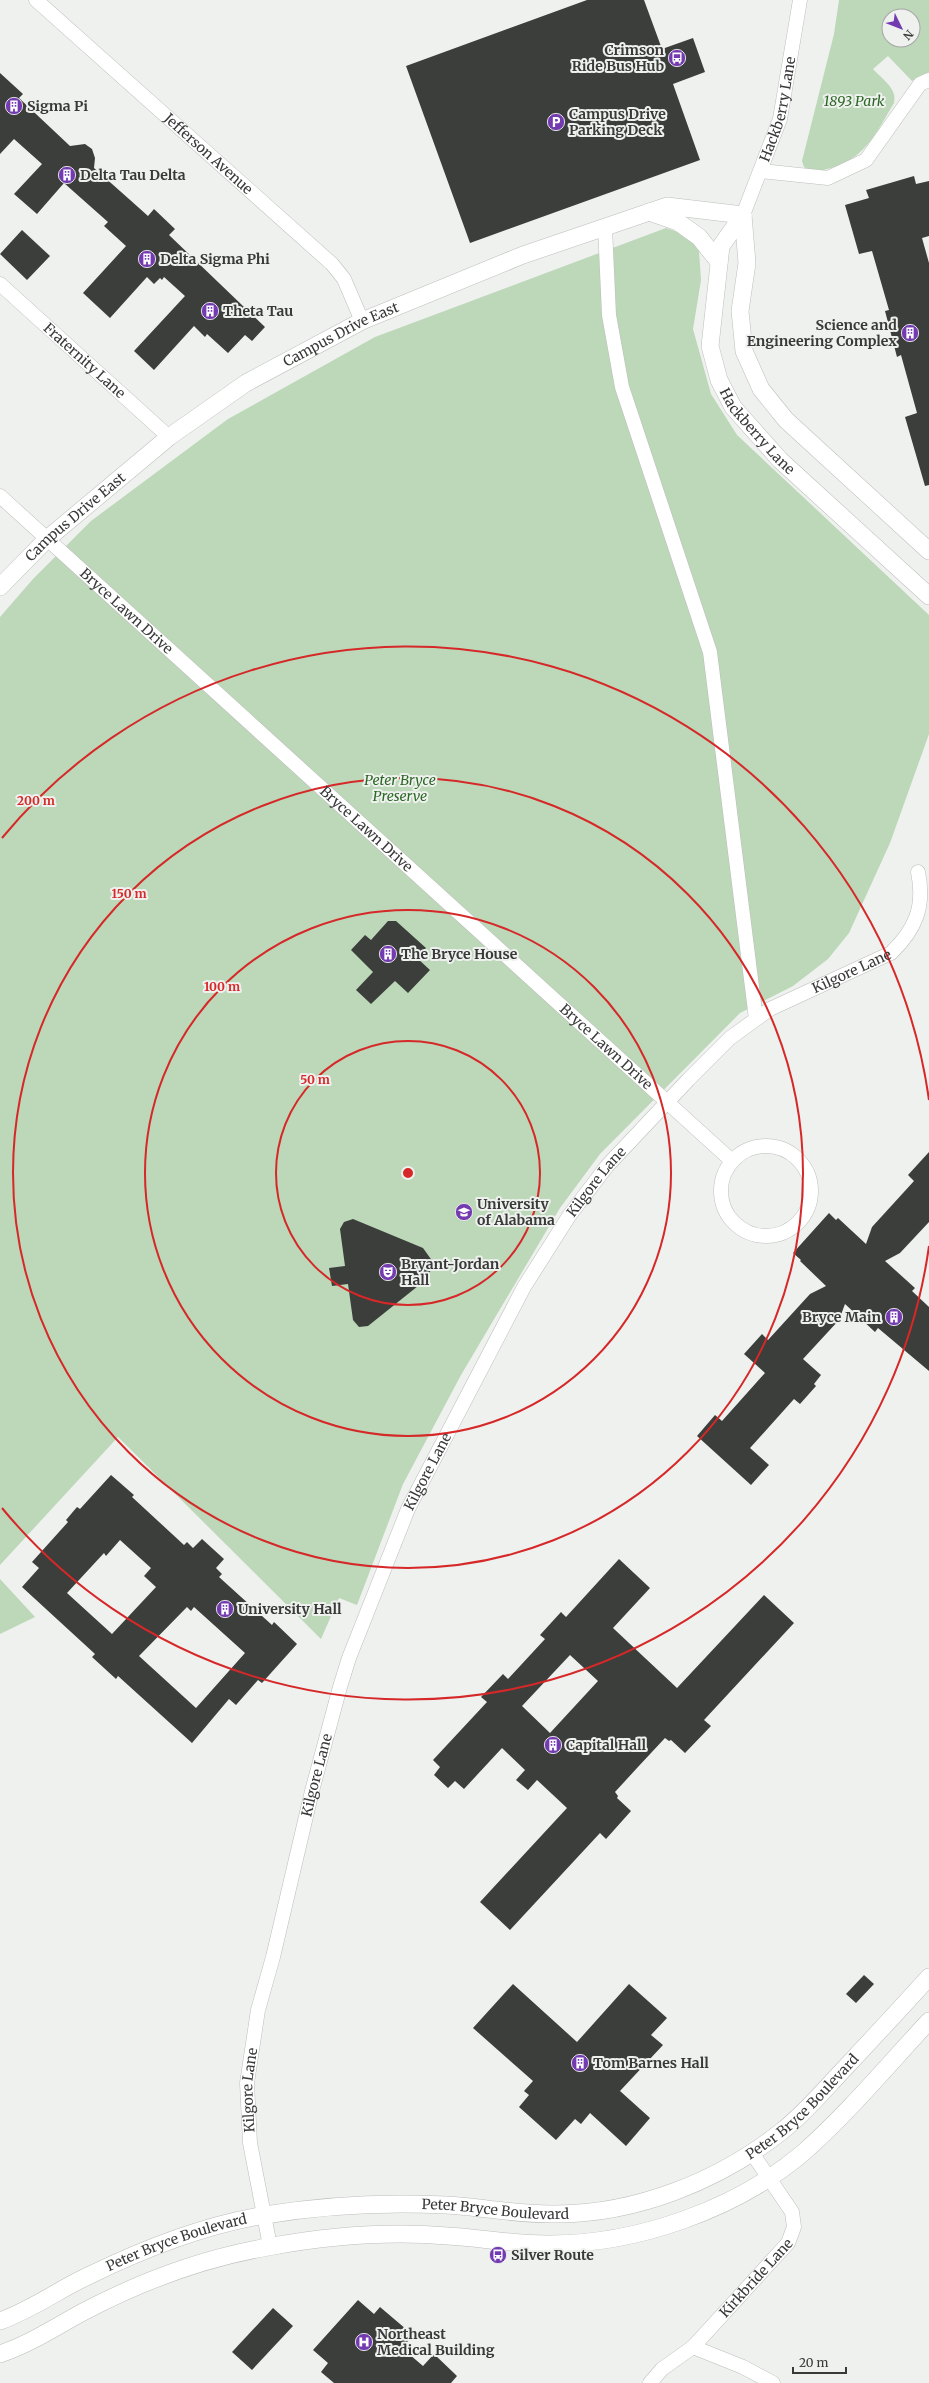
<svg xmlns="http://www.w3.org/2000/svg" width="929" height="2383" viewBox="0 0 929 2383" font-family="Merriweather,serif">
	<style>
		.green { fill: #bcd8b8; fill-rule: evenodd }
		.building { fill: #3b3e3b; fill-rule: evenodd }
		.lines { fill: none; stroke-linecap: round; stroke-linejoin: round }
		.minor-casing { stroke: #bcbfbb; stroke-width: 15 }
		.tertiary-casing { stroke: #bcbfbb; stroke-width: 18 }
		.minor { stroke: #fff; stroke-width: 14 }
		.tertiary { stroke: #fff; stroke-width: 17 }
		.ring { fill: none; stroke: #d62828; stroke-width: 2 }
		.labels { text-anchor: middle; stroke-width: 4; stroke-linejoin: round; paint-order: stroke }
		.poi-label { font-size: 14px; font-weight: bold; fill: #383938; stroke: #eef1ee; text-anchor: start }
		.park-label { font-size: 14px; font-style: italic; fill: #2b6724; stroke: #eef1ee }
		.street-label { font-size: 14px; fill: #383938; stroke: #eef1ee }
		.centre { fill: #d62828; stroke: #eef1ee; stroke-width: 2 }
		.ring-label { font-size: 12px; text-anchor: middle; font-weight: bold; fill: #d62828; stroke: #eef1ee; stroke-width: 4; stroke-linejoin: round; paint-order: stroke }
	</style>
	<rect width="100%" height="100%" fill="#eef1ee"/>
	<g class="green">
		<path d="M839 0H929V72L912 81 888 56 873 69C882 79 898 89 894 103 876 133 864 161 827 169 819 171 810 172 804 167L802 161 834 34ZM889 16H913V40H889Z"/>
		<path d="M666 228 687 235 699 251 701 280 693 329 711 394 737 435 929 615V734L890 843 849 933 828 959 793 986 740 1013 600 1154 560 1208 461 1375 403 1484 357 1605 339 1598 321 1639 118 1437 0 1565V617L33 579 91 521 228 419 375 337Z"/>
		<path d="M0 1579 35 1617 0 1634Z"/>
	</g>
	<g class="building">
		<path d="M587 0H644L662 49 693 38 705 72 673 84 700 160 470 243 406 66Z"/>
		<path d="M0 73 23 94 19 98 70 146 85 144 92 149 95 158 94 168 129 199 148 216 154 209 175 229 169 235 265 327 252 341 245 335 228 353 207 334 205 337 194 326 154 370 134 351 185 296 164 277 162 280 160 278 154 284 147 277 110 318 83 293 126 246 104 226 108 222 64 183 37 214 14 194 42 164 14 139 0 154Z"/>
		<path d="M914 176 916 184 929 181V236L922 238 929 263V485L925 486 905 417 917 413 901 355 897 357 885 311 889 310 872 251 859 254 845 205 869 198 866 190Z"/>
		<path d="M22 230 50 256 27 280 0 254Z"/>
		<path d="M388 921H396L426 948 417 958 430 970 408 993 395 981 371 1004 356 990 373 972 351 950 365 935 371 940Z"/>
		<path d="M929 1152V1222L900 1253 885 1261 915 1288 912 1291 929 1307V1371L878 1328 875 1332 845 1304 839 1320 803 1359 821 1375 814 1384 816 1386 800 1404 794 1399 750 1448 769 1465 751 1485 697 1436 715 1415 722 1421 765 1373 744 1354 762 1334 768 1340 810 1294 826 1286 800 1261 801 1260 793 1253 829 1213 836 1220 838 1218 866 1244 872 1227 914 1181 908 1175Z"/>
		<path d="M353 1219 423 1248 433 1262 428 1278 368 1326 359 1327 353 1320 348 1284 332 1286 329 1268 345 1266 340 1229 344 1222Z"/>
		<path d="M111 1475 134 1495 132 1497 184 1545 187 1542 193 1548 202 1539 224 1559 216 1568 222 1574 219 1577 272 1625 274 1622 297 1644 262 1683 258 1680 236 1705 229 1699 192 1743 118 1676 116 1679 92 1657 95 1654 22 1587 39 1568 32 1562 68 1522 66 1520 77 1507 80 1509ZM120 1540 151 1568 144 1576 156 1587 112 1634 67 1593 104 1553 106 1556ZM187 1607 191 1611 194 1607 245 1653 196 1708 139 1656Z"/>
		<path d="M619 1559 650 1588 613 1628 677 1688 764 1595 794 1623 704 1720 711 1726 685 1753 671 1740 669 1741 665 1738 637 1768 615 1792 618 1796 617 1798 631 1811 606 1839 600 1833 510 1930 480 1902 567 1808 537 1780 528 1790 516 1780 525 1770 502 1748 464 1789 455 1781 448 1788 434 1775 440 1767 433 1760 487 1702 481 1697 503 1674 508 1679 545 1639 540 1635 561 1612 566 1617ZM570 1655 598 1681 550 1733 522 1706Z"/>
		<path d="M864 1975 874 1984 856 2003 846 1994Z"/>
		<path d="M513 1984 577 2042 629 1984 667 2018 651 2035 663 2045 620 2091 650 2118 626 2146 590 2113 581 2124 575 2119 556 2140 519 2107 529 2095 524 2091 533 2081 473 2028Z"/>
		<path d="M358 2300 374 2314 380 2307 413 2335 402 2348 423 2366 434 2354 457 2376 451 2383H334L321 2372 328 2363 313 2350Z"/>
		<path d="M273 2308 293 2326 252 2370 232 2352Z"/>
	</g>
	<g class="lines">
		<defs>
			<g id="minor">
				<path id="s1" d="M36 0 332 264 344 279 362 321"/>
				<path d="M761 171 828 178 866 160 920 84 929 80"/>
				<path id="s2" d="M743 215 780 119 800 0"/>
				<path d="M605 227 609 315 622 387 710 652 756 1019"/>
				<path id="s3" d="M0 284 169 437"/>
				<path id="s4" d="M0 496 732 1161"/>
				<circle cx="766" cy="1191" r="45"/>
				<path id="s5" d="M270 2246 250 2143 247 2083 258 2010 273 1957 312 1791 340 1687 349 1658 408 1509 524 1287 569 1216 607 1166 688 1080 730 1038 770 1009 891 953C916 929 925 906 918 872"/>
				<path d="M693 2347 743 2367 773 2383"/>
				<path id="s6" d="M650 2383 662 2369 693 2347 788 2243 794 2227 792 2212 752 2153"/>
			</g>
			<g id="tertiary">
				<path d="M649 212 678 222 699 237 719 262"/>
				<path id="s7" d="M743 215 721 246 710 346 719 380 733 407 780 460 929 596"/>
				<path d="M743 215 747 263 740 311 744 351 761 389 786 420 929 551"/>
				<path id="s8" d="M0 587 47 539 169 437 246 383 362 321 523 255 667 206 743 215"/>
				<path id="s9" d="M0 2321C31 2310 58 2290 88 2276 143 2249 204 2225 265 2215 325 2205 385 2202 446 2205 483 2207 519 2215 556 2214 636 2214 719 2181 782 2131 805 2113 824 2090 844 2069 873 2038 901 2008 929 1977"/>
				<path d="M0 2354C30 2344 55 2327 83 2312 140 2282 204 2258 268 2247 327 2236 388 2231 448 2236 481 2238 513 2244 546 2244 635 2245 736 2210 804 2152 849 2112 888 2065 929 2021"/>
			</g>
		</defs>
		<use href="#minor" class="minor-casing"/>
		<use href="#tertiary" class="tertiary-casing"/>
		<use href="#minor" class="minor"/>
		<use href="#tertiary" class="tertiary"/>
	</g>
	<g class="ring">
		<circle cx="408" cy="1173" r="132"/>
		<circle cx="408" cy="1173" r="263"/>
		<circle cx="408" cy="1173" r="395"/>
		<path d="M929 1246A526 526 0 0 1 2 1508M2 838A526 526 0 0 1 929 1100"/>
	</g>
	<defs>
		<symbol id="bus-disc" viewBox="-11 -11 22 22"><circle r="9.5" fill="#743bb1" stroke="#eef1ee"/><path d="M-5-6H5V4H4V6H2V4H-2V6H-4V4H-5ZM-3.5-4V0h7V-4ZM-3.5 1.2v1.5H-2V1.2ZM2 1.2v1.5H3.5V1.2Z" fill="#fff"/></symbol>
		<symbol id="building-disc" viewBox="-11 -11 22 22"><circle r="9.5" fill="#743bb1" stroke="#eef1ee"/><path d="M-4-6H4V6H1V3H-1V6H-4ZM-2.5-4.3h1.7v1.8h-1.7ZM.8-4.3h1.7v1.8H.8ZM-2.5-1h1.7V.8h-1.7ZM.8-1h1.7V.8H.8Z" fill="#fff"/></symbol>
		<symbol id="parking-disc" viewBox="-11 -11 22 22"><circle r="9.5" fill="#743bb1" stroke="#eef1ee"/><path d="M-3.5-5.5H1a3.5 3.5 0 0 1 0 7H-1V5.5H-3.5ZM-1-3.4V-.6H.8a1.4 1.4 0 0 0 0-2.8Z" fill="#fff"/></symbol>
		<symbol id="university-disc" viewBox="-11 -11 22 22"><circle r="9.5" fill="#743bb1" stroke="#eef1ee"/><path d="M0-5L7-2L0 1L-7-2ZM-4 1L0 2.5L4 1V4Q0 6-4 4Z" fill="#fff"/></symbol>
		<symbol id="theatre-disc" viewBox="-11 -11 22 22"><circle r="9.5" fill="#743bb1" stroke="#eef1ee"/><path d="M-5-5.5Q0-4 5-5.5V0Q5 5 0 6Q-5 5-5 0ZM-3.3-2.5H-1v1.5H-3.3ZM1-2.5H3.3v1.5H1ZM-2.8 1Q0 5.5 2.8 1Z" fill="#fff"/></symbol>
		<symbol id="hospital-disc" viewBox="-11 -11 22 22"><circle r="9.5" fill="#743bb1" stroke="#eef1ee"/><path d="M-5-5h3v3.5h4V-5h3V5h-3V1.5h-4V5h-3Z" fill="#fff"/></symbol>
	</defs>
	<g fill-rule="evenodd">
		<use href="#bus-disc" x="667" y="48" width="20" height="20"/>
		<use href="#building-disc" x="4" y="96" width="20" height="20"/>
		<use href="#parking-disc" x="546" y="112" width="20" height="20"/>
		<use href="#building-disc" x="57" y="165" width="20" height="20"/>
		<use href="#building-disc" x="137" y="249" width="20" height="20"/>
		<use href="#building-disc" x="200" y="301" width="20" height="20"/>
		<use href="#building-disc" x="900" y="323" width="20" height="20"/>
		<use href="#building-disc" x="378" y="944" width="20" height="20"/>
		<use href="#university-disc" x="454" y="1202" width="20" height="20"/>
		<use href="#theatre-disc" x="378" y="1262" width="20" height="20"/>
		<use href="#building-disc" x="884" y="1307" width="20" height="20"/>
		<use href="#building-disc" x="215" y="1599" width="20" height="20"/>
		<use href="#building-disc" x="543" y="1735" width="20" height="20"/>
		<use href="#building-disc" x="570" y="2053" width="20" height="20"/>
		<use href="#bus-disc" x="488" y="2245" width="20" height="20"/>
		<use href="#hospital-disc" x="354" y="2332" width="20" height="20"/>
	</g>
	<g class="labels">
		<g class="poi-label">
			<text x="664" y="55" text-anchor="end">Crimson<tspan x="664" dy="16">Ride Bus Hub</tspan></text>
			<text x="27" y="111">Sigma Pi</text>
			<text x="569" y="119">Campus Drive<tspan x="569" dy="16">Parking Deck</tspan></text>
			<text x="80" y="180">Delta Tau Delta</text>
			<text x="160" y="264">Delta Sigma Phi</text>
			<text x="223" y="316">Theta Tau</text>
			<text x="897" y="330" text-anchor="end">Science and<tspan x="897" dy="16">Engineering Complex</tspan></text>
			<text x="401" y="959">The Bryce House</text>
			<text x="477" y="1209">University<tspan x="477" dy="16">of Alabama</tspan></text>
			<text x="401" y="1269">Bryant-Jordan<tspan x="401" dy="16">Hall</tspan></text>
			<text x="881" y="1322" text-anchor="end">Bryce Main</text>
			<text x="238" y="1614">University Hall</text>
			<text x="566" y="1750">Capital Hall</text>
			<text x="593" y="2068">Tom Barnes Hall</text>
			<text x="511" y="2260">Silver Route</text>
			<text x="377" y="2339">Northeast<tspan x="377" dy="16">Medical Building</tspan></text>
		</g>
		<g class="park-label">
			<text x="854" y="106">1893 Park</text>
			<text x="400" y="785">Peter Bryce<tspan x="400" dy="16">Preserve</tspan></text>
		</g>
		<g class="street-label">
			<text dy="5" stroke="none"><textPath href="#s2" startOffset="112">Hackberry Lane</textPath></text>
			<text dy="5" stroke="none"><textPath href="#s1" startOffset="231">Jefferson Avenue</textPath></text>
			<text dy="5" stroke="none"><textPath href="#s8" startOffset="427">Campus Drive East</textPath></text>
			<text dy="5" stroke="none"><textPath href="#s3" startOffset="114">Fraternity Lane</textPath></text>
			<text dy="5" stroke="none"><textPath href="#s7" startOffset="238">Hackberry Lane</textPath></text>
			<text dy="5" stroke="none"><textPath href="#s8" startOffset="103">Campus Drive East</textPath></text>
			<text dy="5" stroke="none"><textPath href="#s4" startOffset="171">Bryce Lawn Drive</textPath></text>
			<text dy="5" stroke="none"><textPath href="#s4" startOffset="495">Bryce Lawn Drive</textPath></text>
			<text dy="5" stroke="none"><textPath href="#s5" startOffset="1477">Kilgore Lane</textPath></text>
			<text dy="5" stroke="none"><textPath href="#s4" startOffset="819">Bryce Lawn Drive</textPath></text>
			<text dy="5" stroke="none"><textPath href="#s5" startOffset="1141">Kilgore Lane</textPath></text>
			<text dy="5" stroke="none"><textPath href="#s5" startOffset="805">Kilgore Lane</textPath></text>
			<text dy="5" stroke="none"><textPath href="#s5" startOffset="481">Kilgore Lane</textPath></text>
			<text dy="5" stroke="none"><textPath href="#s5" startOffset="158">Kilgore Lane</textPath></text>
			<text dy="5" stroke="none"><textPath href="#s9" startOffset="855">Peter Bryce Boulevard</textPath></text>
			<text dy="5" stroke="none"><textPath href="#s9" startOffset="518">Peter Bryce Boulevard</textPath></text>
			<text dy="5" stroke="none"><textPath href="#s9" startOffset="194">Peter Bryce Boulevard</textPath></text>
			<text dy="5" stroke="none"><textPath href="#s6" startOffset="150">Kirkbride Lane</textPath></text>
		</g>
	</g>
	<circle cx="408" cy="1173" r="6" class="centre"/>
	<g class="ring-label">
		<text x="36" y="805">200 m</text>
		<text x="129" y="898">150 m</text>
		<text x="222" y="991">100 m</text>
		<text x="315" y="1084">50 m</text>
	</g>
	<g transform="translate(901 28) rotate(133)"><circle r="19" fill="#eef1ee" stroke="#a5a7a5"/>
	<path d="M0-3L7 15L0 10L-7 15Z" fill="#743bb1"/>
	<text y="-6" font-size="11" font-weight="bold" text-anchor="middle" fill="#383938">N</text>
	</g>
	<path d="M793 2367v6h53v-6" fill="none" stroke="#383938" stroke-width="2"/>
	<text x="799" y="2367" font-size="12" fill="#383938" stroke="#eef1ee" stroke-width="3" paint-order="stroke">20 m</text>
</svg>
